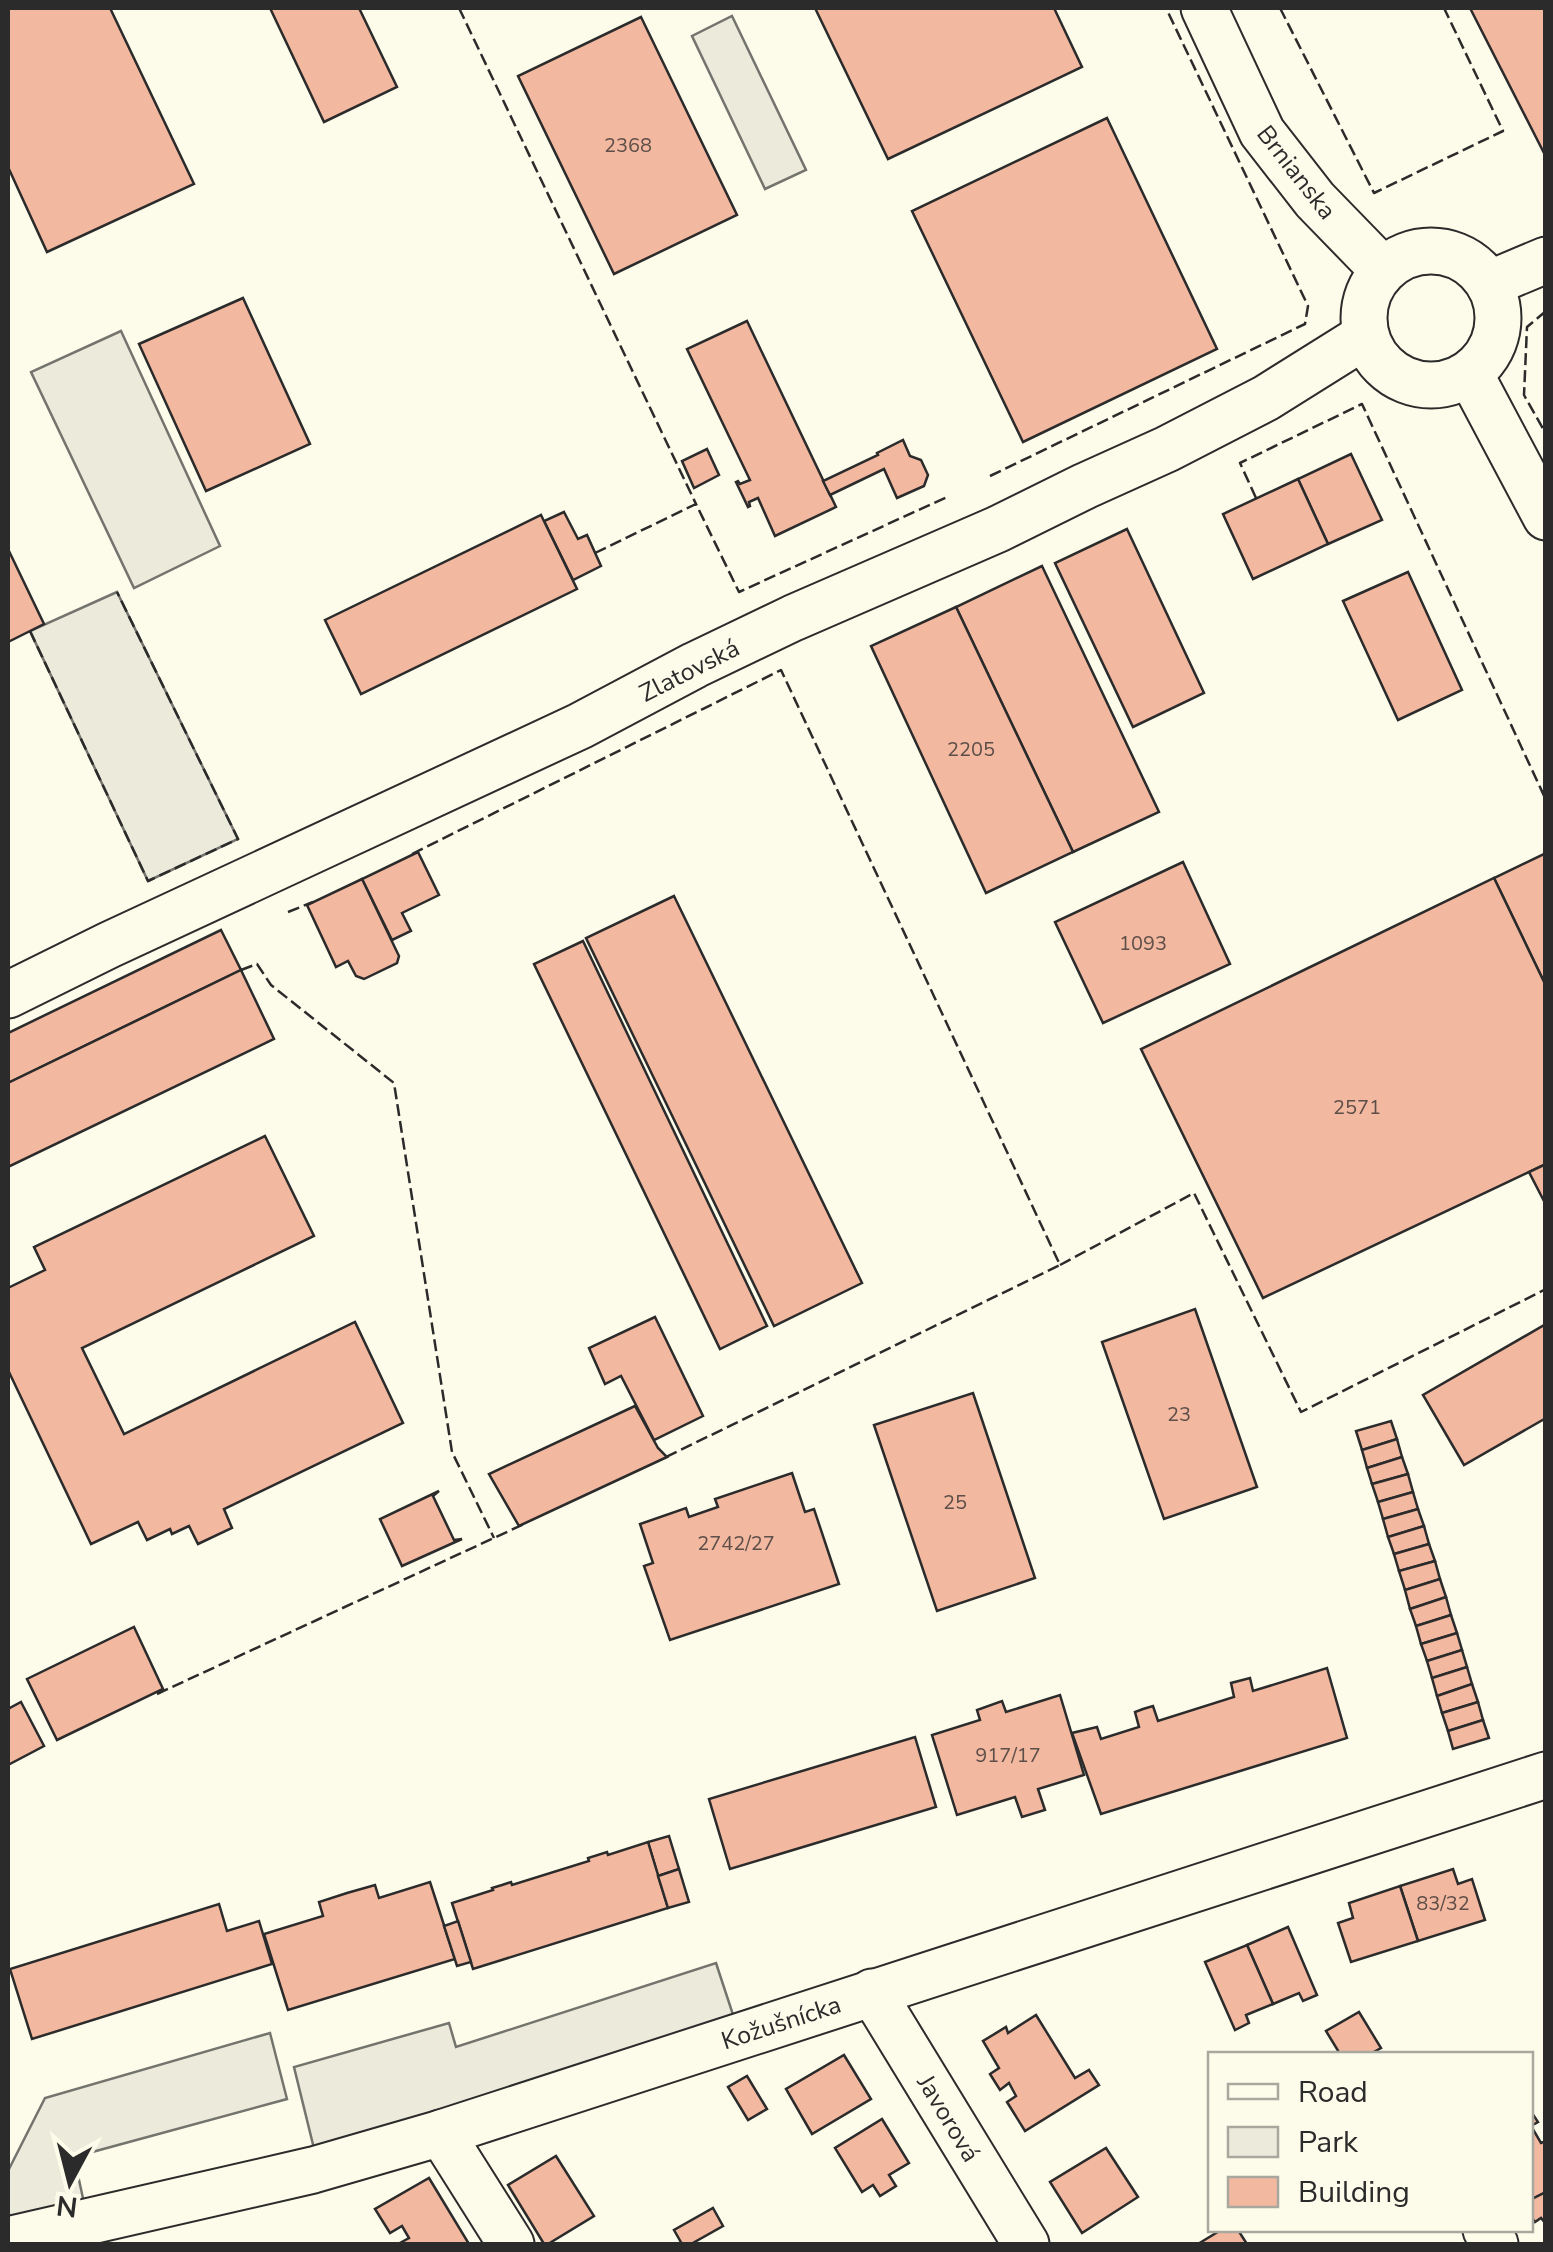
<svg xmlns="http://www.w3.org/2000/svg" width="1553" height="2252" viewBox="0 0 1553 2252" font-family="'Nunito Sans',sans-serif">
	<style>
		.green { fill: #ecebdb; stroke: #74746e; stroke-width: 2.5 }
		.parking { fill: #eceadb; stroke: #74746e; stroke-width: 2.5 }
		.building { fill: #f2b8a0; stroke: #2b2b2b; stroke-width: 2.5 }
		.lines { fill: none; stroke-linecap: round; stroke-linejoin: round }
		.minor-casing { stroke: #2b2b2b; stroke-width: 49 }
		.minor { stroke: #fdfbea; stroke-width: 45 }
		.fence { stroke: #2b2b2b; stroke-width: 2.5; stroke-dasharray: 12 5; stroke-linecap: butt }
		.labels { text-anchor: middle; stroke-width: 8; stroke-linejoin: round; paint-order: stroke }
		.number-label { font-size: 20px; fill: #5d4e48 }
		.street-label { font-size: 25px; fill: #2b2b2b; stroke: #fdfbea }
	</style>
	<rect width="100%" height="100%" fill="#fdfbea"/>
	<g class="green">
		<path d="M121 331 220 546 134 588 31 372Z"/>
		<path d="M716 1963 740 2036 319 2169 294 2067 449 2023 456 2047Z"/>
		<path d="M270 2033 287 2099 74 2157 86 2212 17 2228 8 2213V2171L45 2098Z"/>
	</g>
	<g class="parking">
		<path d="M732 16 806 170 765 189 692 36Z"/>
		<path d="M117 592 238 839 148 881 30 631Z"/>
	</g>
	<g class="building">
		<path d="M8 8H110L194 184 47 252 8 167Z"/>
		<path d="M270 8H359L397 87 324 122Z"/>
		<path d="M815 8H1054L1082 67 888 159Z"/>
		<path d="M1470 8H1546V157Z"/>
		<path d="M641 17 737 215 614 274 518 76Z"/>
		<path d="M1107 118 1217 349 1023 442 912 211Z"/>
		<path d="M243 298 310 444 206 491 139 344Z"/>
		<path d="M747 321 836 507 775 536 758 498 749 502 750 506 748 507 736 482 738 481 740 484 750 480 687 349Z"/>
		<path d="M903 440 910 456 921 460 928 475 924 486 897 498 884 469 830 495 823 481 878 455 877 453Z"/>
		<path d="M707 449 719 475 694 488 682 461Z"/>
		<path d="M1351 454 1382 520 1328 544 1298 479Z"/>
		<path d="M1298 479 1328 544 1253 579 1223 514Z"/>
		<path d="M564 512 578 539 587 535 601 566 573 580 544 521Z"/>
		<path d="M541 515 577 589 361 694 325 620Z"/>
		<path d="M1127 529 1204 693 1133 727 1055 563Z"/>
		<path d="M8 549 44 624 8 642Z"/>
		<path d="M1042 566 1159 812 1073 852 956 607Z"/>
		<path d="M1408 572 1462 690 1398 720 1343 601Z"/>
		<path d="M956 607 1073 852 986 893 871 646Z"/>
		<path d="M418 852 439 895 402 913 411 931 392 940 362 879Z"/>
		<path d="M1546 853V986L1494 878Z"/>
		<path d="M1183 862 1230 964 1103 1023 1055 922Z"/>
		<path d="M1494 878 1546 986V1164L1263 1298 1141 1049Z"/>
		<path d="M362 879 399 956 397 963 364 979 356 976 348 961 336 967 307 905Z"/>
		<path d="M674 896 862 1283 774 1326 586 938Z"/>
		<path d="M221 930 241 970 8 1083V1033Z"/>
		<path d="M583 941 767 1326 720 1349 534 964Z"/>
		<path d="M241 970 274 1039 8 1167V1083Z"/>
		<path d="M265 1136 314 1236 82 1348 124 1434 355 1322 403 1423 224 1509 232 1528 198 1544 189 1526 172 1534 170 1529 147 1540 138 1522 91 1544 8 1370V1288L45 1270 34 1247Z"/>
		<path d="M1546 1164V1205L1529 1172Z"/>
		<path d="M1195 1309 1257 1487 1164 1519 1102 1342Z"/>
		<path d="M655 1317 703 1416 654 1440 621 1376 605 1384 589 1348Z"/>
		<path d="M1546 1324V1418L1464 1465 1423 1395Z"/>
		<path d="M973 1393 1035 1578 937 1611 874 1425Z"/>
		<path d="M635 1406 658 1448 667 1457 519 1526 489 1474Z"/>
		<path d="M1391 1421 1397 1439 1362 1450 1356 1431Z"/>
		<path d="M1397 1439 1402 1457 1367 1468 1362 1450Z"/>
		<path d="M1402 1457 1408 1474 1372 1484 1367 1468Z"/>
		<path d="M792 1473 805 1512 814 1509 839 1584 670 1640 644 1566 653 1563 640 1524 686 1508 689 1517 718 1507 715 1499Z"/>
		<path d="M1408 1474 1413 1492 1378 1502 1372 1484Z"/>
		<path d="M439 1491 433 1496 454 1540 462 1539 402 1566 380 1519Z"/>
		<path d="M1413 1492 1418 1509 1383 1519 1378 1502Z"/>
		<path d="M1418 1509 1424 1526 1388 1537 1383 1519Z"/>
		<path d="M1424 1526 1429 1544 1394 1554 1388 1537Z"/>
		<path d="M1429 1544 1435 1561 1399 1571 1394 1554Z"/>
		<path d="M1435 1561 1440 1579 1405 1590 1399 1571Z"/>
		<path d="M1440 1579 1446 1597 1410 1609 1405 1590Z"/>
		<path d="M1446 1597 1451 1615 1416 1626 1410 1609Z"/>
		<path d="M1451 1615 1457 1633 1421 1644 1416 1626Z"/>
		<path d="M134 1627 163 1689 57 1740 27 1679Z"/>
		<path d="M1457 1633 1462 1650 1427 1661 1421 1644Z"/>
		<path d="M1462 1650 1467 1667 1432 1678 1427 1661Z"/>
		<path d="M1467 1667 1472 1684 1437 1696 1432 1678Z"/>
		<path d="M1327 1668 1347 1738 1101 1814 1072 1733 1097 1727 1101 1739 1139 1727 1135 1712 1143 1709 1153 1706 1158 1721 1234 1697 1231 1683 1250 1678 1253 1691Z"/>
		<path d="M1472 1684 1478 1702 1442 1713 1437 1696Z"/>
		<path d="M1060 1695 1084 1775 1038 1789 1045 1810 1022 1817 1015 1797 957 1815 932 1735 980 1720 977 1710 1002 1701 1006 1712Z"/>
		<path d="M21 1702 44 1746 8 1765V1709Z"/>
		<path d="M1478 1702 1483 1720 1448 1731 1442 1713Z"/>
		<path d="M1483 1720 1489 1738 1453 1749 1448 1731Z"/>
		<path d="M915 1737 936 1807 730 1869 709 1799Z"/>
		<path d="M669 1836 679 1869 658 1876 648 1842Z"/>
		<path d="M648 1842 668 1908 473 1969 452 1903 493 1890 492 1888 502 1885 511 1882 512 1885 589 1861 588 1858 607 1852 608 1855Z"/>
		<path d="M679 1869 689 1902 668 1908 658 1876Z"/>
		<path d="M1453 1869 1458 1884 1472 1879 1485 1920 1418 1941 1400 1886Z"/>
		<path d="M430 1882 455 1959 288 2010 264 1934 323 1916 319 1902 347 1893 375 1885 379 1898Z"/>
		<path d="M1400 1886 1418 1941 1351 1962 1338 1923 1353 1918 1349 1903Z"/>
		<path d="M219 1904 227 1931 259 1921 272 1964 32 2039 10 1969Z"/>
		<path d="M458 1921 471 1962 457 1966 444 1926Z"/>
		<path d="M1288 1927 1317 1995 1303 2001 1299 1993 1273 2004 1247 1945Z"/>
		<path d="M1247 1945 1273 2004 1246 2015 1249 2023 1235 2030 1205 1962Z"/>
		<path d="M1359 2012 1381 2048 1370 2054H1340L1326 2031Z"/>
		<path d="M1036 2015 1075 2078 1089 2070 1099 2085 1025 2131 1007 2102 1016 2096 1009 2083 1000 2090 990 2074 999 2068 983 2041 1006 2027 1008 2033Z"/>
		<path d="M844 2055 871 2099 812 2134 786 2089Z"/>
		<path d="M747 2076 767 2109 748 2120 728 2087Z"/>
		<path d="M1530 2110 1538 2122 1531 2126 1541 2143 1546 2141V2192L1530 2200Z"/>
		<path d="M882 2119 909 2163 889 2175 896 2186 880 2196 873 2185 862 2192 835 2148Z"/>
		<path d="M1106 2148 1138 2197 1082 2233 1050 2182Z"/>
		<path d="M556 2156 594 2216 548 2244H544L508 2185Z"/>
		<path d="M429 2178 469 2244H398L409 2238 402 2226 390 2233 375 2209Z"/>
		<path d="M1546 2192V2224L1541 2218 1535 2222 1530 2215V2200Z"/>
		<path d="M713 2208 723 2226 691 2244H682L674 2230Z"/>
		<path d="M1221 2230H1238L1247 2244H1198Z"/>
	</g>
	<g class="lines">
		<defs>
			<g id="minor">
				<path d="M1204 8 1262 132 1315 200 1383 270"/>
				<circle cx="1431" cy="318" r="67"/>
				<path d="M1489 284 1546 260"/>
				<path d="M1470 374 1546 517"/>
				<path d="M8 995 109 945 580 726 695 665 793 618 998 529 1085 486 1167 449 1266 398 1365 336"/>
				<path d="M872 1992 1026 2244"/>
				<path d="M441 2133 511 2244"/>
				<path d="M1486 2230 1495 2244"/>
				<path d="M8 2240 313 2170 441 2133 1546 1775"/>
			</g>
		</defs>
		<use href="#minor" class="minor-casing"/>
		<use href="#minor" class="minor"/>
		<g class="fence">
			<path d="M459 8 696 504"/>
			<path d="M1280 8 1374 193 1503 131 1444 8"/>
			<path d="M1546 311 1527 327 1524 395 1546 434"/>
			<path d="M990 476 1305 324 1308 306 1166 8"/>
			<path d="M1256 498 1240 463 1362 404 1546 800"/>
			<path d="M595 553 696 504 739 592 947 497"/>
			<path d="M30 631 148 881 238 839 117 592"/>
			<path d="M412 854 781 670 1060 1265 664 1458"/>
			<path d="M288 912 313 902"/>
			<path d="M241 970 257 964 271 985 394 1083 452 1452 494 1538"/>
			<path d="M1060 1265 1194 1193 1301 1412 1546 1289"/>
			<path d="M157 1694 524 1524"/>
		</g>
	</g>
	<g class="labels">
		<g class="number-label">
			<text x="628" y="152">2368</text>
			<text x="971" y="756">2205</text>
			<text x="1143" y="950">1093</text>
			<text x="1357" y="1114">2571</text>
			<text x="1179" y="1421">23</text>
			<text x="955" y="1509">25</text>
			<text x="736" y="1550">2742/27</text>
			<text x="1008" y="1762">917/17</text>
			<text x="1443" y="1910">83/32</text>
		</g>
		<g class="street-label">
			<text transform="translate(1297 172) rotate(52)" y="9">Brnianska</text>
			<text transform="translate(689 670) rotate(-27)" y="9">Zlatovská</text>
			<text transform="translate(781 2022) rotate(-18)" y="9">Kožušnícka</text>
			<text transform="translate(949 2118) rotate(59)" y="9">Javorová</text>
		</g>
	</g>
	<rect width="1553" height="2252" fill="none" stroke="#2b2b2b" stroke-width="20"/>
	<rect x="1208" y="2052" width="325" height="180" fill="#fdfbea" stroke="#a9a89e" stroke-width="2.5"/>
	<rect x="1228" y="2084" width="50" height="15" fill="#fdfbea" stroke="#a9a89e" stroke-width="2.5"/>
	<text x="1298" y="2102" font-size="30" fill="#2b2b2b">Road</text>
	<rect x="1228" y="2127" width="50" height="30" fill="#ecebdb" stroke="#a9a89e" stroke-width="2.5"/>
	<text x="1298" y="2152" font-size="30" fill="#2b2b2b">Park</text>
	<rect x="1228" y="2177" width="50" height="30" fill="#f2b8a0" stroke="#a9a89e" stroke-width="2.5"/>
	<text x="1298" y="2202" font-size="30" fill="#2b2b2b">Building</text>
	<g transform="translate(70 2182) rotate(187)" stroke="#fdfbea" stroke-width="8" paint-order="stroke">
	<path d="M0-8L18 38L0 25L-18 38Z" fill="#2b2b2b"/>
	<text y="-15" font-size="28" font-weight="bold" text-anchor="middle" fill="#2b2b2b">N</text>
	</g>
</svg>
